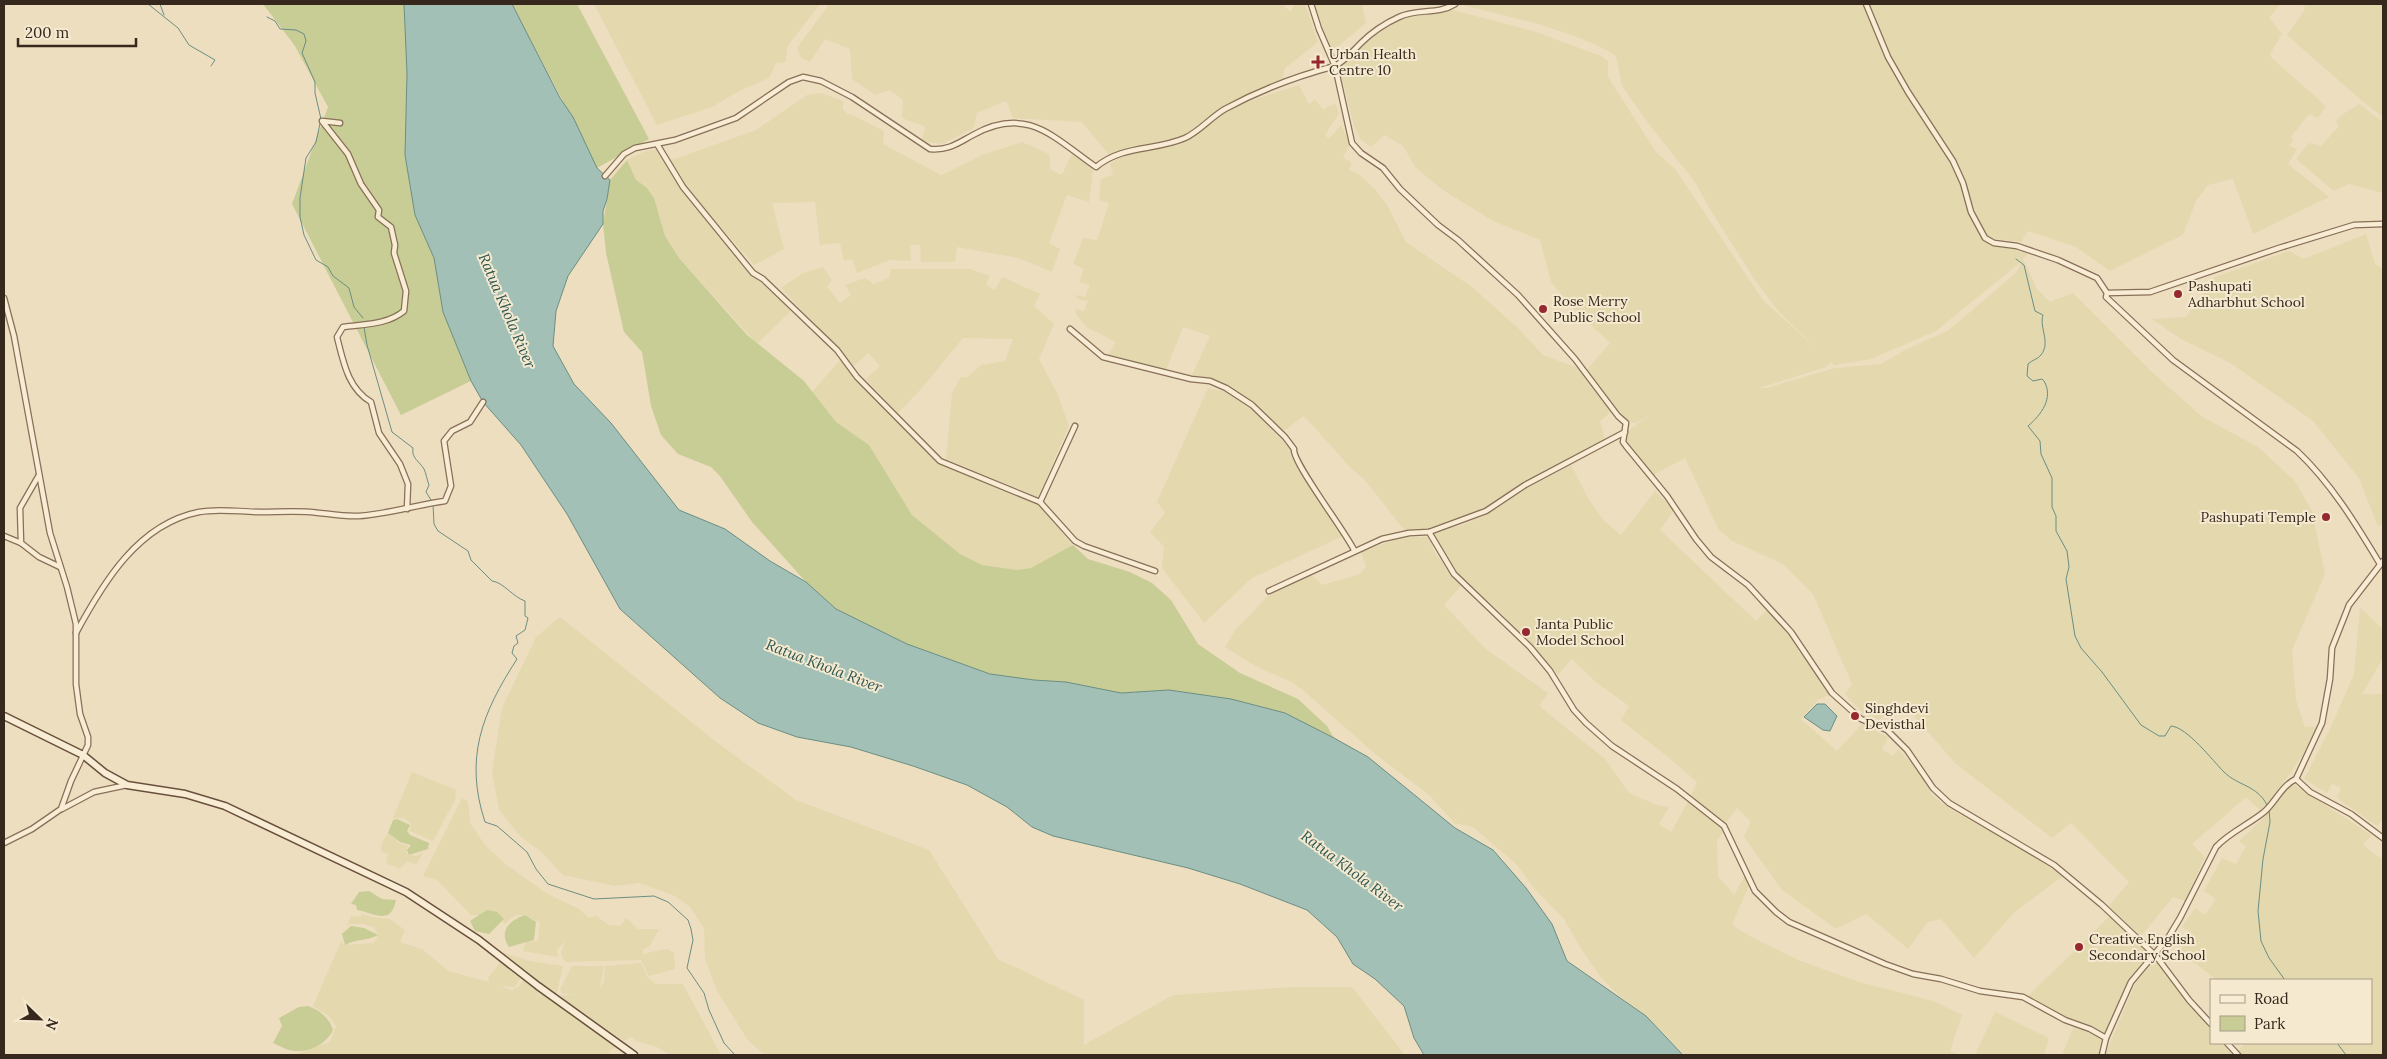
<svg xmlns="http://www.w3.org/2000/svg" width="2387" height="1059" viewBox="0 0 2387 1059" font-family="Lora,serif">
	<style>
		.farmland { fill: #e3d8ae; fill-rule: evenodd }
		.green { fill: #c8cc95 }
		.water { fill: #a3c0b6; stroke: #6b8e83 }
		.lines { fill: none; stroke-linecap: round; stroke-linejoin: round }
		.stream { stroke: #6b8e83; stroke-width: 1 }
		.street-casing { stroke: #876f58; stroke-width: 7 }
		.secondary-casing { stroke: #68503c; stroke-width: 9 }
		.street { stroke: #f9ecd4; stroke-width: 4.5 }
		.secondary { stroke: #f9ecd4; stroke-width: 6 }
		.poi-dot { fill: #96282f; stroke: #f5e9d0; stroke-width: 2 }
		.labels { text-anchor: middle; stroke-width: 4; stroke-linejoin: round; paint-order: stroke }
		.poi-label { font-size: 14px; fill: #36281d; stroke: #f5e9d0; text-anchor: start }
		.water-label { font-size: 15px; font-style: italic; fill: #2c5651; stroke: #f5e9d0 }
	</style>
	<rect width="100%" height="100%" fill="#eedec0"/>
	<g class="farmland">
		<path d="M594 4H820L787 47 786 62 776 63 769 78 739 91 712 107 657 125Z"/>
		<path d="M829 4H1282L1291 12 1294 4H1305L1318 42 1284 69 1283 80 1225 105 1183 137 1150 143 1110 156 1082 122 1013 118 1006 101 977 113 974 128 942 144 921 141 926 127 902 118 903 100 890 90 875 95 852 79 850 49 825 39 810 62 801 58 797 48Z"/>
		<path d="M1314 4H1362L1366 23 1332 51Z"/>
		<path d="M1459 4H1866L1902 82 1960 175 1972 221 1989 244 2031 250 2023 259 2037 289 2050 302 2073 293 2153 373 2201 416 2258 447 2295 481 2312 511 2325 574 2292 650 2296 700 2305 727H2317L2304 753 2271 801 2260 810 2246 797 2192 844 2205 857 2185 901 2173 897 2141 936 2109 906 2129 882 2071 823 2052 838 1955 763 1901 701 1879 720 1863 713 1845 694 1852 684 1813 594 1783 564 1732 541 1719 530 1685 458 1653 475 1631 449 1626 438 1631 428 1651 415 1636 423 1629 422 1585 372 1610 343 1573 308 1551 282 1540 240 1493 221 1443 190 1416 168 1403 146 1384 135 1371 147 1361 140 1354 126 1340 71 1348 60 1377 34 1404 18 1453 10 1536 32 1601 56 1608 61V77L1656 152 1675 169 1763 300 1818 350 1780 313 1755 280 1711 211 1695 182 1651 127 1622 86 1616 56 1605 49 1577 37 1538 24ZM2022 261 2017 272 1949 330 1905 350 1881 364 1835 368 1766 388H1759L1826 367 1831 362 1834 365 1871 359 1936 331Z"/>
		<path d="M1868 4H2281L2269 18 2282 34 2270 54 2272 58 2326 106 2318 118 2309 114 2291 137 2294 139 2289 146 2297 149 2288 164 2329 197 2253 234 2233 179 2208 185 2196 201 2183 235 2110 271 2076 247 2028 231 2021 242 1989 238 1978 220 1960 167 1908 87 1889 52Z"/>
		<path d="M2301 4H2383V117L2361 100 2287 35 2304 11 2305 6Z"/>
		<path d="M1299 85 1309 104 1315 99 1323 110 1335 103 1339 113 1325 135 1329 139 1341 125 1350 145 1343 157 1352 163 1349 170 1358 174 1374 188 1387 205 1406 242 1472 287 1518 328 1543 355 1578 368 1609 406 1610 413 1600 421 1605 440 1526 482 1495 504 1467 519 1421 532 1405 531 1364 479 1350 467 1304 416 1284 431 1214 381 1190 379 1210 336 1183 327 1166 370 1128 366 1105 360 1116 342 1088 328 1077 316 1075 309 1084 311 1088 301 1077 299 1076 295 1085 297 1090 285 1079 282 1084 269 1073 264 1083 238 1097 240 1109 203 1099 200 1101 179 1113 175 1110 164 1119 158 1140 151 1179 145 1225 112 1249 101Z"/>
		<path d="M821 93 843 101V110L848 114 853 115 884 131 883 144 941 175 985 154 1022 142 1049 154 1051 170 1062 175 1072 154 1093 170 1089 202 1067 195 1049 243 1060 249 1052 272 1018 258 957 247 955 262H921L920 245H910L911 261 890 260 857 273 852 259 844 261 840 243 820 245 815 202 772 203 784 249 754 265 685 186 669 161 756 130 807 95Z"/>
		<path d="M2359 104 2383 122V193L2349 184 2334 191 2296 159 2309 143 2321 146 2339 126 2336 121 2340 116Z"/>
		<path d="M656 149 681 190 740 263 791 311 757 344 679 258 665 236 658 211 646 187 636 180 627 160 643 152Z"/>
		<path d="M2366 234 2375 264 2383 269V523L2378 527 2359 478 2313 421 2232 364 2181 339 2152 319 2186 317 2215 277 2289 251 2304 259Z"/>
		<path d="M823 267 832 280 827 287 840 303 851 295 845 285 865 278 874 284 889 278 891 269H970L990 276 986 284 995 290 1002 277 1040 294 1034 306 1054 324 1039 359 1058 395 1069 426 1038 497 946 459 952 393 961 377H968L981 365 1005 361 1013 339 963 338 922 388 898 413 866 379 880 366 868 353 854 366 781 288 803 273Z"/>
		<path d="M840 360 857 380 943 465 1038 505 1073 545 1042 563 1031 568 1017 570 982 565 960 554 912 515 869 445 836 422 812 392Z"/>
		<path d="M1208 388 1226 392 1257 414 1291 450V456L1343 536 1252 578 1204 623 1162 568 1164 547 1150 532 1165 513 1157 502Z"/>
		<path d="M1571 465 1588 498 1604 521 1621 535 1655 491 1674 510 1660 530 1756 621 1768 609 1787 631 1800 653 1823 682 1829 695 1818 700 1801 719 1837 751 1862 724 1888 737 1882 749 1893 756 1898 749 1918 770 1933 796 1950 809 2010 842 2063 876 2015 912 1974 958 1941 919 1928 922 1908 949 1866 914 1836 929 1781 889 1744 837 1751 822 1737 808 1725 824 1708 811 1691 795 1697 782 1673 761 1621 720 1629 706 1597 683 1572 659 1558 675 1532 645 1498 610 1456 573 1432 533 1462 525 1488 514 1517 493Z"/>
		<path d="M1402 537H1428L1435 553 1462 585 1444 605 1487 650 1548 693 1539 706 1605 759 1629 793 1657 805 1669 807 1659 824 1671 832 1689 800 1724 831 1717 840 1718 876 1734 895 1745 876 1749 885 1732 925 1753 938 1801 961 1859 982 1933 1001 1962 1015 1950 1051 1959 1055H1685L1646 1016 1618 995 1599 975 1580 947 1564 919 1534 888 1516 864 1473 827 1453 823 1462 812 1453 821 1429 795 1374 753 1304 691 1292 682 1259 668 1225 647 1236 629 1268 596 1310 574 1322 585 1360 574 1366 566 1361 552Z"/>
		<path d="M2360 608 2383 629V658L2362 694H2383V819L2377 826 2337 798 2341 788 2332 784 2327 793 2304 779 2331 727 2354 674Z"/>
		<path d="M560 617 715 741 796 800 929 850 998 959 1084 1000V1045L1173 995 1294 987H1352L1405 1055H764L747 1039 716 989 705 958 704 928 690 907 675 896 640 883 615 886 563 875 540 851 520 836 499 810 492 772 502 708 536 637Z"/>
		<path d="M412 772 456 790 455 800 433 841 410 831 411 823 403 818H393Z"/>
		<path d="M2293 784 2371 835 2363 845 2383 860V1055H2242L2238 1051 2245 1043H2371V980H2217L2179 951 2192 934 2182 927 2195 908 2205 915 2216 899 2204 891 2222 858 2236 864 2246 846 2239 841 2261 821Z"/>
		<path d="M462 798 468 801 470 823 485 845 504 863 546 893 579 909 589 918 596 916 609 925 620 926 626 918 638 929H659L650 946 643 949V955L650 952 667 949 674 953 675 969 649 976 641 960 566 962 563 959 561 953 565 941 557 950 558 957 523 951 526 942 538 941 540 923 525 915H516L504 924 501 916 487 910 480 915H471L437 880 423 876Z"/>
		<path d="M388 833 400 844 408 845 406 853 409 855 416 856 423 853 416 865 407 861 400 869 386 863 388 854 381 852 382 843Z"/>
		<path d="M361 914 377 918 390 919 405 930 400 942 422 949 449 971 489 982 488 978 502 960 522 976 515 987 500 986 512 990 519 986 523 979 539 992 537 997 542 992 616 1047 609 1051 611 1055H293L330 1042 336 1026 329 1016 313 1006 341 941 345 945 374 943 378 935 374 927 363 924H351L347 926 351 916 361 917Z"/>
		<path d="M2110 916 2150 953 2125 987 2105 1034 2067 1018 2028 996Z"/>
		<path d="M495 950 530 961 563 966 556 996Z"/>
		<path d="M2155 957 2211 1029V1043H2222L2232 1055H2105L2138 977Z"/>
		<path d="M641 963 648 978 656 984H683L721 1055H670L657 1047 636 1041 632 1037 624 1041 560 997 562 995H573L562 993 560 989 572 966H604L600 988 604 982 605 966Z"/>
		<path d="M1995 1012 2049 1038 2044 1055H1975Z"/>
		<path d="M2074 1026 2104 1040 2099 1055H2062Z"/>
	</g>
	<g class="green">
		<path d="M263 4H404L407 73 405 155 415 215 434 258 443 312 471 381 401 415 292 204 328 107 295 46Z"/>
		<path d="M512 4H577L649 139 597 168C570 113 540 59 512 4Z"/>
		<path d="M627 160 636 180 646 187 654 198 665 236 679 258 747 335 804 381 836 422 869 445 912 515 960 554 982 565 1017 570 1031 568 1073 545 1088 559 1130 572 1152 583 1171 600 1198 644 1240 673 1298 699 1327 726 1334 738 1285 713 1231 699 1169 690 1121 693 1066 682 1034 680 990 674 907 644 836 609 806 582 752 522 720 476 711 467 678 454 661 435 651 406 642 352 624 332 606 253 603 224 610 180Z"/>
		<path d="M397 819 410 825 407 831 410 835 429 843 428 849 409 855 407 850 411 845 400 842 388 833 393 820Z"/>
		<path d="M369 891 382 899 396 900C391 926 374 913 357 910L356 905 351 904 359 892Z"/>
		<path d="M487 910 497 912 504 919 489 934 475 931 470 921Z"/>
		<path d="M525 915 536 922 534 940 509 947C498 931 510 920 525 915Z"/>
		<path d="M351 926 364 928 378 935C367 941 356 939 345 945L342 934Z"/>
		<path d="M308 1006C320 1010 329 1018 333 1030 327 1043 311 1052 296 1051 288 1051 280 1046 273 1043L282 1026 279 1018 299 1007Z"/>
	</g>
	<g class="water">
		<path d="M404 4H512L560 98 573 117 597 168 610 180 607 199 603 211V224L568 276 556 311 553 346 574 384 611 423 679 510 725 529 770 561 806 582 836 609 907 644 990 674 1034 680 1066 682 1121 693 1169 690 1231 699 1285 713 1334 738 1368 757 1455 828 1493 850 1526 888 1552 924 1567 961 1646 1016 1683 1055H1424L1414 1038 1404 1006 1375 979 1353 964 1337 937 1307 910 1240 884 1188 868 1053 836 1032 827 1007 807 967 785 913 766 851 747 797 737 758 723 720 698 620 609 567 514 521 445 483 402 471 381 443 312 434 258 415 215 405 155 407 73Z"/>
		<path d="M1817 704H1825L1837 716 1830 731 1823 730 1804 717Z"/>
	</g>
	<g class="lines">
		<g class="stream">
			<path d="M148 4 178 28 189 45 215 60 211 66"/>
			<path d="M160 4 164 15"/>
			<path d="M267 17 275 21 280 29 296 30 304 34 306 41 302 53 315 82V93L321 119 316 142 306 158 300 198V217L304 235 316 260 328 267 333 276 349 288 354 307 363 318"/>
			<path d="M2016 259 2024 265 2035 311 2043 315C2039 328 2051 342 2041 355 2038 359 2032 360 2028 364L2027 376 2033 381 2042 379 2044 381C2054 398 2041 415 2028 426L2040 441 2041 454 2052 478V507L2056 516V531L2067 551 2069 567 2066 579 2075 636 2081 648 2102 672 2141 725 2159 736H2165L2171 726C2187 727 2213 761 2224 772 2238 786 2257 785 2267 805"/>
			<path d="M364 327 367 345 392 432 413 448C411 458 420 462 424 469 426 473 427 480 429 485L426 492 431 500"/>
			<path d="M433 504 434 524 438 531 468 551 471 560 492 581C503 582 513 597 525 601V616L528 618 525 630 516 636 518 643 514 646 512 653 517 659C482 713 464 758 485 822L497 826 527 852 536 869 548 884 594 899 654 896 668 902 688 920 691 929 693 940 687 968 704 993 709 1010 724 1043 735 1055"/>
			<path d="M2269 809 2270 822 2263 859 2258 911 2261 941 2269 958 2285 980"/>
			<path d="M2337 1043 2346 1055"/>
		</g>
		<defs>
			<g id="street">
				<path d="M1311 4 1319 29 1335 66 1352 143 1361 153 1383 168 1400 189 1438 225 1458 240 1518 295 1575 359 1618 416 1626 423 1623 442 1626 446 1667 496 1696 539 1711 557 1748 585 1791 632 1832 693 1861 719 1887 730 1907 750 1933 788 1949 803 2054 865 2102 905 2156 956 2189 1000 2211 1024"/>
				<path d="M1866 4 1888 57 1908 92 1953 161 1963 183 1971 212 1985 238 1994 243 2017 246 2058 260 2097 278 2107 293 2106 297 2173 360 2297 451C2331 483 2356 524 2380 564"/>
				<path d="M340 123 322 121 348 154 361 184 379 210 378 217 391 227 395 245 394 253 406 291 404 311C387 325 364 324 343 327L337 337 338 341C344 365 349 389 371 402L379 433 400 464 408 484 407 509"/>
				<path d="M657 144 683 187 753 273 763 279 837 350 857 377 940 461 1040 502 1075 541 1084 546 1155 571"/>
				<path d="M605 176 624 154 635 148 675 140 736 118 789 82 803 77 821 81 852 97 930 149C948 151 958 143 973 135 1027 105 1053 137 1096 167 1122 145 1155 151 1185 138 1200 131 1211 117 1225 109 1260 90 1297 76 1335 66 1346 60 1352 52 1361 43 1371 33 1386 23 1399 17 1417 8 1438 15 1455 4"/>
				<path d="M2107 293 2150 292 2279 248 2354 225 2383 224"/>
				<path d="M4 298 14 336 50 533 67 587 76 624V684L80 714 88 737V745L71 781 61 809 32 829 4 843"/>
				<path d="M1070 329 1103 357 1191 379 1210 381 1226 388 1252 405 1285 437 1294 449C1292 462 1345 531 1354 550"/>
				<path d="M39 475 20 508 21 543 39 557 60 567"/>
				<path d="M1040 502 1075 426"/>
				<path d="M1429 532 1454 574 1530 647 1550 671 1574 710 1586 723 1612 746 1677 789 1724 826 1755 891 1776 912 1789 922 1885 964 1913 974 1941 979 1980 991 2023 997 2065 1020 2090 1029 2106 1038"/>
				<path d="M4 536 21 543"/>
				<path d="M1269 591 1382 539 1409 533 1429 532 1486 511 1525 485 1625 432"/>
				<path d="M76 633C103 583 138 524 199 512 219 508 240 512 260 512 277 512 293 511 310 512 325 513 343 517 359 516 388 514 416 505 445 501L451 486 444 441 452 431 470 422 483 402"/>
				<path d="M2296 779 2310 792 2351 814 2383 838"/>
				<path d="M62 809 94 792 127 785"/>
				<path d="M2227 1043 2238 1055"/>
				<path d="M2102 1055 2106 1038 2131 982 2168 938 2180 918 2216 847C2230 832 2248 825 2264 812 2275 803 2282 785 2296 779L2322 723 2330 679 2332 648 2349 605 2383 561"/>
			</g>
			<path id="secondary" d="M4 716 83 755 105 773 127 785 185 794 225 806 406 892 479 940 538 986 634 1055"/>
		</defs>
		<use href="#street" class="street-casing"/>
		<use href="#secondary" class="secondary-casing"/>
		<use href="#street" class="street"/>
		<use href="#secondary" class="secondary"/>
	</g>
	<g class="poi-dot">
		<path d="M1315.5 54.5h5v5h5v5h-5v5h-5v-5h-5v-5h5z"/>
		<circle cx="2178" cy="294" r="5"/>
		<circle cx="1543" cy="309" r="5"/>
		<circle cx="2326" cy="517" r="5"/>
		<circle cx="1526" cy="632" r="5"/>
		<circle cx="1855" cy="716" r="5"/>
		<circle cx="2079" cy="947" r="5"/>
	</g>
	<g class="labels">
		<g class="poi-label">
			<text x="1329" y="59">Urban Health<tspan x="1329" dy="16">Centre 10</tspan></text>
			<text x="2188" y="291">Pashupati<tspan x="2188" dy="16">Adharbhut School</tspan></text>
			<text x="1553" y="306">Rose Merry<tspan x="1553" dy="16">Public School</tspan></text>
			<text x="2316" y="522" text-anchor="end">Pashupati Temple</text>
			<text x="1536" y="629">Janta Public<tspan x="1536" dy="16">Model School</tspan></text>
			<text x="1865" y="713">Singhdevi<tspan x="1865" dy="16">Devisthal</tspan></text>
			<text x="2089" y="944">Creative English<tspan x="2089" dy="16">Secondary School</tspan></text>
		</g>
		<g class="water-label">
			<text transform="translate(507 311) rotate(67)" y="5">Ratua Khola River</text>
			<text transform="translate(824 666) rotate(21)" y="5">Ratua Khola River</text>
			<text transform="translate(1352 871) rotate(37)" y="5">Ratua Khola River</text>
		</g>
	</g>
	<rect width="2387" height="1059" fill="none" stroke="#36281d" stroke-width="10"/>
	<rect x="2210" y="979" width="162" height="65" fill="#f5e9d0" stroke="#a99c88"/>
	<rect x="2220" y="995" width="25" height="8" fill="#f9ecd4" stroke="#a99c88"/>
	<text x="2254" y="1004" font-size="15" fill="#36281d">Road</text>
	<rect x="2220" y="1016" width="25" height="15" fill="#c8cc95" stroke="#a99c88"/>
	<text x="2254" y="1029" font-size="15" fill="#36281d">Park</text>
	<g transform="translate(40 1019) rotate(113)" stroke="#f5e9d0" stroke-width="4" paint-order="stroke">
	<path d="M0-4L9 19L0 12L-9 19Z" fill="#36281d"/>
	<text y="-8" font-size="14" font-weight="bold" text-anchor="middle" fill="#36281d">N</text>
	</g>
	<path d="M18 38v8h118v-8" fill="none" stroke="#36281d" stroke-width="2.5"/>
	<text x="25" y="38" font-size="15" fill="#36281d" stroke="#f5e9d0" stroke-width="4" paint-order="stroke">200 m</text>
</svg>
